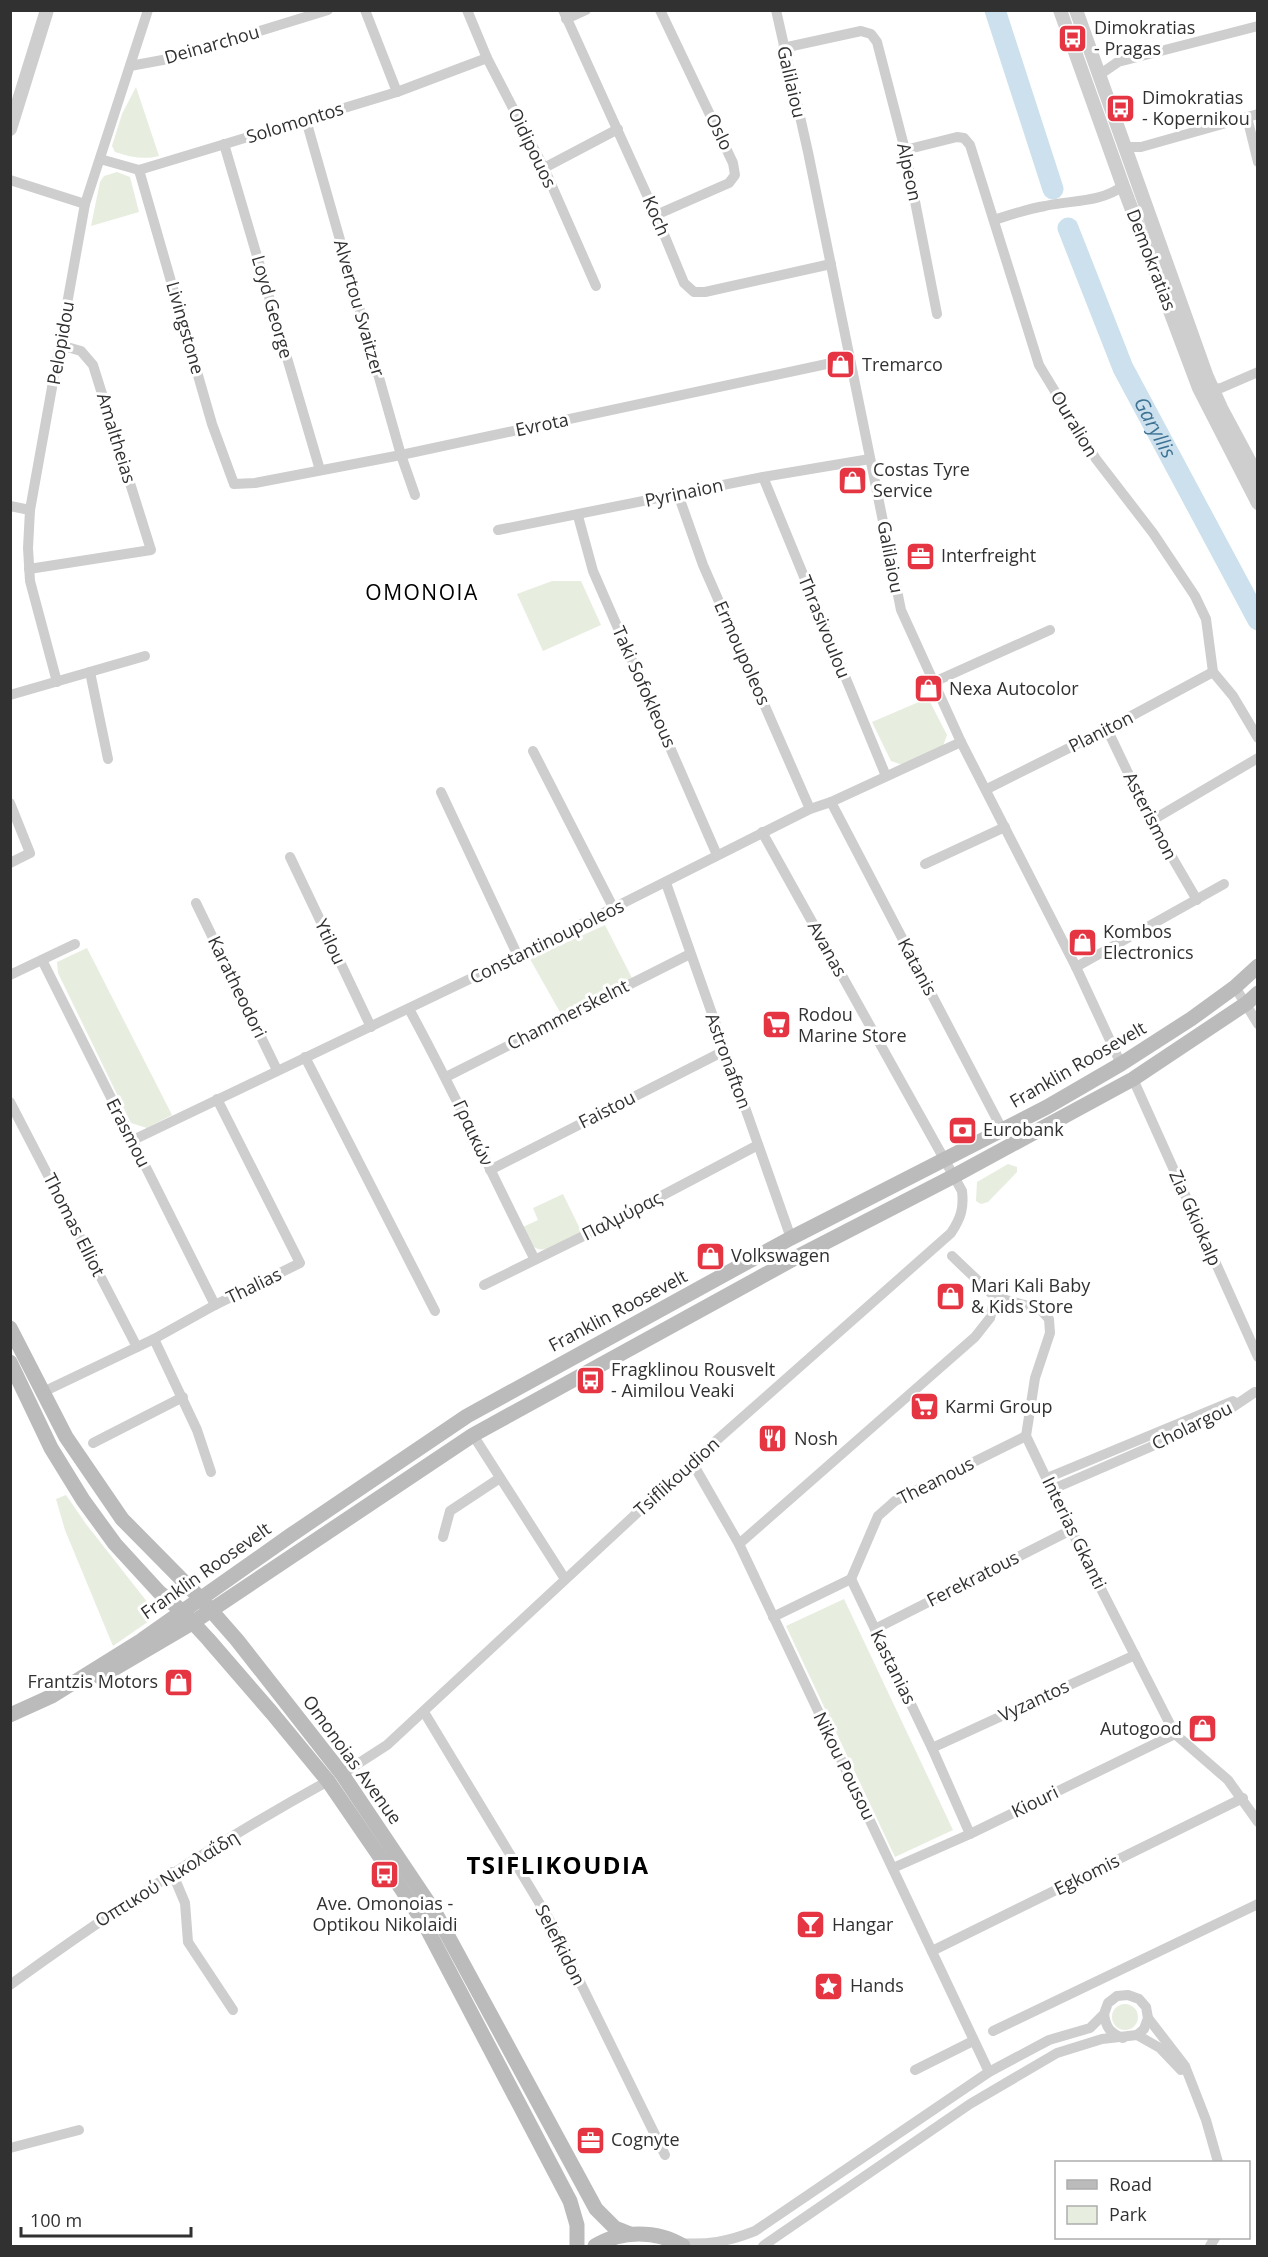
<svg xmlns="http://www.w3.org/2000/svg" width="1268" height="2257" viewBox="0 0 1268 2257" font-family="'Open Sans',sans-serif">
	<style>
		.green { fill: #e7eddf }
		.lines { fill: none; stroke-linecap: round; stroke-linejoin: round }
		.river { stroke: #cce0ed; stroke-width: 21 }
		.minor { stroke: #cecece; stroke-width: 10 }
		.tertiary { stroke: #cecece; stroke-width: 14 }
		.secondary { stroke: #bbb; stroke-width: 15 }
		.labels { text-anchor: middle; stroke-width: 6; stroke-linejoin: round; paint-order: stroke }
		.poi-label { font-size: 18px; fill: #313131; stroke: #fff; text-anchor: start }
		.street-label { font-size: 18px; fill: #313131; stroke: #fff }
		.water-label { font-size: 20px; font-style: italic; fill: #3e7394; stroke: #fff }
		.quarter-label { font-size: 21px; letter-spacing: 1.5px; fill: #000; stroke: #fff }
		.district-label { font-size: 24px; font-weight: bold; letter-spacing: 1.5px; fill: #000; stroke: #fff }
	</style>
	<rect width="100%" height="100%" fill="#fff"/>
	<g class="green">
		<path d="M136 87 159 156C145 160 129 157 115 152L112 146 122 114Z"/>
		<path d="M117 172 130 177 139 212 91 226 100 182 104 176Z"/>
		<path d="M552 581H581L601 625 543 651 517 594Z"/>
		<path d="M928 698 947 735 943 746 903 765 891 761 872 722Z"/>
		<path d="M605 925 632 978 561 1014 530 959Z"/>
		<path d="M87 948 172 1115 147 1128 131 1123 58 973 57 962Z"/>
		<path d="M1008 1164 1017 1167V1172L988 1202 981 1204 976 1201 977 1182Z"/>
		<path d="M563 1194 582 1233C570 1239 543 1258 532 1245 528 1240 525 1233 523 1227L538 1220 533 1208Z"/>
		<path d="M66 1495 86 1524 148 1603 149 1621 113 1646 65 1530 56 1499Z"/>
		<path d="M844 1599 953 1830 895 1857 786 1626Z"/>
		<circle cx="1125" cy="2017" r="13"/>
	</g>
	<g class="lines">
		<g class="river">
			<path d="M995 10 1053 189"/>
			<path id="s1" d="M1068 228 1123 368 1258 620"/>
		</g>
		<g class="minor">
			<path d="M365 10 397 92"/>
			<path d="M467 10 487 58 544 168 596 286"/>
			<path d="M563 10 656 215 684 283 694 292H705L831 264"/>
			<path d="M776 10 808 152 901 610 961 742 1076 967 1121 1064"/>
			<path d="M566 19 586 10"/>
			<path d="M783 48 861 31 871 34 877 42 905 150 937 314"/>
			<path d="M130 66 168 59 328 10"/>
			<path d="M1099 75 1118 62 1258 26"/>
			<path d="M1247 117 1258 162"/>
			<path d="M306 120 401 455 415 495"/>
			<path d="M224 144 320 470"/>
			<path d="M1125 147H1141L1258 114"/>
			<path d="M905 150 957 137 964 138 970 145 1039 365 1096 459 1153 533 1195 596 1206 619 1213 672 1233 696 1258 738"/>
			<path d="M100 159 139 170 397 92 487 58"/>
			<path d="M544 168 618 129"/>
			<path d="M139 170 212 424 234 484 255 483 401 455 850 359"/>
			<path d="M10 180 85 204"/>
			<path d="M656 215 729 183 735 175 733 163 660 10"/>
			<path d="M994 220C1010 215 1027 209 1045 206 1071 200 1100 203 1123 186"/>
			<path d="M1205 390 1221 388 1258 372"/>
			<path d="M763 477 886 776"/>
			<path d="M678 494 703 565 810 809"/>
			<path d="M10 506 30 510"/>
			<path d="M578 516 593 571 717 855"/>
			<path d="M498 530 763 477 870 459"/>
			<path d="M29 569 151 550 93 365 81 351 60 345"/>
			<path d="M90 672 108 759"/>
			<path d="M57 682 30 581 28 548 30 510 85 204 148 10"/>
			<path d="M934 682 1050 630"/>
			<path d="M10 695 145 656"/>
			<path d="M1107 729 1151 821 1197 900"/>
			<path d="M533 751 614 909"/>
			<path d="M987 789 1107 729 1213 672"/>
			<path d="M441 792 518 956"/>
			<path d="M831 802 1003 1131"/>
			<path d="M10 803 30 853 10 863"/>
			<path d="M1151 821 1258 758"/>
			<path d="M290 857 371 1027"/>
			<path d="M925 864 1005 827"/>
			<path d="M666 883 791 1238"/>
			<path d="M196 903 277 1070"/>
			<path d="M42 960 215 1305"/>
			<path d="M1076 967 1224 884"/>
			<path d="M10 975 75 944"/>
			<path d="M1235 987 1258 1024"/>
			<path d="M409 1009C454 1091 492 1175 534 1258"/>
			<path d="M305 1057 435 1311"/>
			<path d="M446 1077 690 954"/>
			<path d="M1133 1079 1258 1357"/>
			<path d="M10 1102 137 1347"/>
			<path d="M131 1141 518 956 810 809 831 802 961 742"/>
			<path d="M490 1170 724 1051"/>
			<path d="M952 1256 995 1297 1040 1309 1049 1319 1050 1333 1035 1378 1026 1436 1071 1530 1175 1734 1228 1780 1258 1822"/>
			<path d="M484 1285 612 1222 758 1145"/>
			<path d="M154 1339 197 1430 211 1472"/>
			<path d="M43 1392 154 1339 215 1305 300 1263 217 1099"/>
			<path d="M473 1435 565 1579"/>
			<path d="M93 1443 183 1397"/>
			<path d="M692 1462 739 1544 989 2072"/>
			<path d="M1047 1478 1233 1401"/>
			<path d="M1053 1489 1215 1419 1255 1392"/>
			<path d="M443 1537 450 1511 500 1478"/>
			<path d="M739 1544 975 1337 990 1318 995 1297"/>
			<path d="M851 1579 878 1516 895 1501 1026 1436"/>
			<path d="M773 1617 851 1579 932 1748 970 1834"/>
			<path d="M875 1629 1071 1530"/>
			<path d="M424 1712 549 1919 665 2155"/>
			<path d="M932 1748 1135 1655"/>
			<path d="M342 1774 387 1745 692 1462 951 1233C961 1218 964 1208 962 1191L762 832"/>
			<path d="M893 1868 970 1834 1175 1734"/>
			<path d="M172 1872 185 1903 188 1942 233 2010"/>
			<path d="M932 1951 1243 1798"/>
			<path d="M10 1985C112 1911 217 1842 328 1781"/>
			<path d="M1104 2014C1106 2028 1110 2033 1123 2038"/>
			<path d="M993 2031 1258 1904"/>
			<path d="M1137 2035 1160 2048 1181 2070"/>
			<path d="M915 2070 973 2041"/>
			<path d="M10 2148 79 2130"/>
			<path d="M678 2243C708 2245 727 2242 755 2231L989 2072 1049 2040 1090 2028 1104 2014 1108 2003 1117 1996 1128 1995 1139 1999 1146 2007 1148 2018 1185 2066 1206 2120 1218 2162"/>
			<path d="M763 2246 970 2104 1057 2053 1102 2039 1137 2035 1144 2029 1148 2018"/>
			<path d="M1210 2246 1215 2238"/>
		</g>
		<g class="tertiary">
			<path d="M1060 10 1123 186 1199 388 1258 503"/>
			<path d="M1076 10 1207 377 1221 408 1258 477"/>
			<path d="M10 129 47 10"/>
		</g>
		<g class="secondary">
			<path d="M10 1328 66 1437 122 1519 201 1599 237 1640 342 1774 436 1914 596 2209 615 2228 630 2234"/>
			<path d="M10 1362 51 1448 83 1500 115 1544 159 1592 183 1612 208 1639 272 1713 328 1781 389 1870 424 1923 570 2201 577 2225V2246"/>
			<path d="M100 1677 192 1623 473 1435 797 1257 954 1176 1133 1079 1247 1003 1258 993"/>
			<path d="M10 1715 52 1696 142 1640 291 1535 467 1416 791 1238 1047 1107 1121 1064 1191 1019 1235 987 1258 966"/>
			<path d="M595 2246C621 2230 657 2230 683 2246"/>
		</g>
	</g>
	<defs>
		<symbol id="bus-square" viewBox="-11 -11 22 22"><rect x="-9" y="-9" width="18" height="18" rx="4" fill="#e53543" stroke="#fff"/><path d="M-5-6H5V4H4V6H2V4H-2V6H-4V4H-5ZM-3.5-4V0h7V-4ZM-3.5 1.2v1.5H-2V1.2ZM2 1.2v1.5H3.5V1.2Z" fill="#fff"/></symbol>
		<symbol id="shop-square" viewBox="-11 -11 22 22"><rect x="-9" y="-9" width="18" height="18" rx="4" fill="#e53543" stroke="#fff"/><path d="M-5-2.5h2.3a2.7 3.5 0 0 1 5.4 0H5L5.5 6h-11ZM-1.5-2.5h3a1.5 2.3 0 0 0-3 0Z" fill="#fff"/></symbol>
		<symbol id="office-square" viewBox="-11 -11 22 22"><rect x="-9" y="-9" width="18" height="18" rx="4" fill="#e53543" stroke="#fff"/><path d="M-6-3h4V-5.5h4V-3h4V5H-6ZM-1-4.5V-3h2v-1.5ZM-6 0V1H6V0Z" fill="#fff"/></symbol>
		<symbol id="supermarket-square" viewBox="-11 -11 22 22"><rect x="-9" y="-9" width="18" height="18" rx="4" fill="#e53543" stroke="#fff"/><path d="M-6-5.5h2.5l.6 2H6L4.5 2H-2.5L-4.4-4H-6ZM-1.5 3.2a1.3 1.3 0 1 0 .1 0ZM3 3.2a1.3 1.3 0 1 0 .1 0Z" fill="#fff"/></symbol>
		<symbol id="bank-square" viewBox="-11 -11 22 22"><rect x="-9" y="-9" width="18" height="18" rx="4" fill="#e53543" stroke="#fff"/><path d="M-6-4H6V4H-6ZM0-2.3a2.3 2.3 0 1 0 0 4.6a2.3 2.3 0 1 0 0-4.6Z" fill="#fff"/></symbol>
		<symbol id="restaurant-square" viewBox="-11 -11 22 22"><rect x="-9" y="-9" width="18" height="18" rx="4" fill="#e53543" stroke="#fff"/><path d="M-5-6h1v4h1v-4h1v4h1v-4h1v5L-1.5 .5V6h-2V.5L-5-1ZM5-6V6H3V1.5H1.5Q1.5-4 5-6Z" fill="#fff"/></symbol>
		<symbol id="bar-square" viewBox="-11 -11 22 22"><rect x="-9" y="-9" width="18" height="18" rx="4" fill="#e53543" stroke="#fff"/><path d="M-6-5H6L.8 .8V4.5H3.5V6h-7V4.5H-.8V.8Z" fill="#fff"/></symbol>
		<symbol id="sight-square" viewBox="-11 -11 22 22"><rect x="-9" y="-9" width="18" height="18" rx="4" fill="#e53543" stroke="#fff"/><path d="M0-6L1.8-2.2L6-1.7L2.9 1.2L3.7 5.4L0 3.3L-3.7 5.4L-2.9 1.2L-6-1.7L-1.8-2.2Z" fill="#fff"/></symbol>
	</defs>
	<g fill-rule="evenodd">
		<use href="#bus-square" x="1056" y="22" width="33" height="33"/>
		<use href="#bus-square" x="1104" y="92" width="33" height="33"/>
		<use href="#shop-square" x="824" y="348" width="33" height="33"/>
		<use href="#shop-square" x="836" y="464" width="33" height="33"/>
		<use href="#office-square" x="904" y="540" width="33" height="33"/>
		<use href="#shop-square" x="912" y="672" width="33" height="33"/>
		<use href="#shop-square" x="1066" y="926" width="33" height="33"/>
		<use href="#supermarket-square" x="760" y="1008" width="33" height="33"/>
		<use href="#bank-square" x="946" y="1114" width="33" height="33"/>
		<use href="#shop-square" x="694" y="1240" width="33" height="33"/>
		<use href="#shop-square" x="934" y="1280" width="33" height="33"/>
		<use href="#bus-square" x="574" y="1364" width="33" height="33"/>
		<use href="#supermarket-square" x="908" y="1390" width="33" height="33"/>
		<use href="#restaurant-square" x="756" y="1422" width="33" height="33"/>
		<use href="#shop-square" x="162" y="1666" width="33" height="33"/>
		<use href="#shop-square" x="1186" y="1712" width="33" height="33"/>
		<use href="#bus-square" x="368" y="1858" width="33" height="33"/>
		<use href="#bar-square" x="794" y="1908" width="33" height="33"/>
		<use href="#sight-square" x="812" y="1970" width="33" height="33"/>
		<use href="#office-square" x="574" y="2124" width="33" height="33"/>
	</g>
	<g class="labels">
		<g class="poi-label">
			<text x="1094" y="34">Dimokratias<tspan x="1094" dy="21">- Pragas</tspan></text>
			<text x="1142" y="104">Dimokratias<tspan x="1142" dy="21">- Kopernikou</tspan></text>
			<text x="862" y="371">Tremarco</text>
			<text x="873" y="476">Costas Tyre<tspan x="873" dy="21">Service</tspan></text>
			<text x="941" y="562">Interfreight</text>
			<text x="949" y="695">Nexa Autocolor</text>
			<text x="1103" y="938">Kombos<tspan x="1103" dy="21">Electronics</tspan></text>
			<text x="798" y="1021">Rodou<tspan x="798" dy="21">Marine Store</tspan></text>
			<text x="983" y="1136">Eurobank</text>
			<text x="731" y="1262">Volkswagen</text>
			<text x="971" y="1292">Mari Kali Baby<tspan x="971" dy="21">&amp; Kids Store</tspan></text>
			<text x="611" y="1376">Fragklinou Rousvelt<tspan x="611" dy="21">- Aimilou Veaki</tspan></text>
			<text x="945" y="1413">Karmi Group</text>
			<text x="794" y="1445">Nosh</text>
			<text x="158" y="1688" text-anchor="end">Frantzis Motors</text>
			<text x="1182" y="1735" text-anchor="end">Autogood</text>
			<text x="385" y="1910" text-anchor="middle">Ave. Omonoias -<tspan x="385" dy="21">Optikou Nikolaidi</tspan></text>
			<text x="832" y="1931">Hangar</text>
			<text x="850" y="1992">Hands</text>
			<text x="611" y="2146">Cognyte</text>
		</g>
		<g class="street-label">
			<text transform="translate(212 45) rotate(-16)" y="6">Deinarchou</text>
			<text transform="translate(791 82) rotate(77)" y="6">Galilaiou</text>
			<text transform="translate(295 123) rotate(-17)" y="6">Solomontos</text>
			<text transform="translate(719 132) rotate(64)" y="6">Oslo</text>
			<text transform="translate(532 148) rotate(64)" y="6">Oidipouos</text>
			<text transform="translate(909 172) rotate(78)" y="6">Alpeon</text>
			<text transform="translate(656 216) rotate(67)" y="6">Koch</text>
			<text transform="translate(1151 260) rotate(69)" y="6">Demokratias</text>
			<text transform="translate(272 307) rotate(74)" y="6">Loyd George</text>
			<text transform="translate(359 308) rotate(74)" y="6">Alvertou Svaitzer</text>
			<text transform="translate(185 328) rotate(74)" y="6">Livingstone</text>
			<text transform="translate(61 343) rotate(-80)" y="6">Pelopidou</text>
			<text transform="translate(1074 424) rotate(59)" y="6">Ouralion</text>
			<text transform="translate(542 425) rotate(-12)" y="6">Evrota</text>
			<text transform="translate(116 438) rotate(73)" y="6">Amaltheias</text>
			<text transform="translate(684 493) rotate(-12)" y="6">Pyrinaion</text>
			<text transform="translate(890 557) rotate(79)" y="6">Galilaiou</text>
			<text transform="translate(824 627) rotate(68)" y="6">Thrasivoulou</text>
			<text transform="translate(742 653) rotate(66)" y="6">Ermoupoleos</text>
			<text transform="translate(644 687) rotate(66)" y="6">Taki Sofokleous</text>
			<text transform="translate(1101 732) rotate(-27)" y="6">Planiton</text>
			<text transform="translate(1150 816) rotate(63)" y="6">Asterismon</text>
			<text transform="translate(330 942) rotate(65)" y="6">Ytilou</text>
			<text transform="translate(547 942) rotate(-26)" y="6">Constantinoupoleos</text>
			<text transform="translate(827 949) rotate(61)" y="6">Avanas</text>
			<text transform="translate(917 967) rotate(62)" y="6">Katanis</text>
			<text transform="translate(237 987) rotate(64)" y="6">Karatheodori</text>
			<text transform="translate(568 1015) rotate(-27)" y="6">Chammerskelnt</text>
			<text transform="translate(728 1061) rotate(70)" y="6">Astronafton</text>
			<text transform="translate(1078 1065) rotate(-30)" y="6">Franklin Roosevelt</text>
			<text transform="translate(607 1110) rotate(-27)" y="6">Faistou</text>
			<text transform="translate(128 1133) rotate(63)" y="6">Erasmou</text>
			<text transform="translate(473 1133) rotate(65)" y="6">Γραικών</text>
			<text transform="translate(622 1216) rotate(-27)" y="6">Παλμύρας</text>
			<text transform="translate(1195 1218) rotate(66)" y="6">Zia Gkiokalp</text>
			<text transform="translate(74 1225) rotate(63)" y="6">Thomas Elliot</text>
			<text transform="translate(254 1286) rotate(-26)" y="6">Thalias</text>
			<text transform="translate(618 1311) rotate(-28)" y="6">Franklin Roosevelt</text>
			<text transform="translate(1192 1426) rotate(-26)" y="6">Cholargou</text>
			<text transform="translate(677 1477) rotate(-42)" y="6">Tsiflikoudion</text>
			<text transform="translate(936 1481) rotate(-27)" y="6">Theanous</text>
			<text transform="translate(1074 1533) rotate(64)" y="6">Interias Gkanti</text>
			<text transform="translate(206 1571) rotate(-35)" y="6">Franklin Roosevelt</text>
			<text transform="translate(973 1579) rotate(-27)" y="6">Ferekratous</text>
			<text transform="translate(893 1667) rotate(64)" y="6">Kastanias</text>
			<text transform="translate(1034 1701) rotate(-25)" y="6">Vyzantos</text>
			<text transform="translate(352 1760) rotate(54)" y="6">Omonoias Avenue</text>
			<text transform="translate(844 1766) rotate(64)" y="6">Nikou Pousou</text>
			<text transform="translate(1035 1802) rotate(-26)" y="6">Kiouri</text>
			<text transform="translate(1087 1875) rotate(-26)" y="6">Egkomis</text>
			<text transform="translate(167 1879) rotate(-32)" y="6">Οπτικού Νικολαΐδη</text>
			<text transform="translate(560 1945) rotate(63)" y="6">Selefkidon</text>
		</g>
		<g class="water-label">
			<text dy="7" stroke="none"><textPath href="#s1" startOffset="218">Garyllis</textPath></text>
		</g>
		<g class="quarter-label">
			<text x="422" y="600">OMONOIA</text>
		</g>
		<g class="district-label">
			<text x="558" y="1874">TSIFLIKOUDIA</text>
		</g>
	</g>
	<rect width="1268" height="2257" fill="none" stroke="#313131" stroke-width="24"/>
	<rect x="1055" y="2161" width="195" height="78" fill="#ffffff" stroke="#adadad" stroke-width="1.5"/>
	<rect x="1067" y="2180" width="30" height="9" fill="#bbbbbb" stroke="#adadad" stroke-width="1.5"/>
	<text x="1109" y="2191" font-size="18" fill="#313131">Road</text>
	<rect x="1067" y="2206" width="30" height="18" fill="#e7eddf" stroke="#adadad" stroke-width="1.5"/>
	<text x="1109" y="2221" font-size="18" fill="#313131">Park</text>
	<path d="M21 2227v9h170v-9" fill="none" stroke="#313131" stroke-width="3"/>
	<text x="30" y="2227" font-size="18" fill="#313131" stroke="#ffffff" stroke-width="4.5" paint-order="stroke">100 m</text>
</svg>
